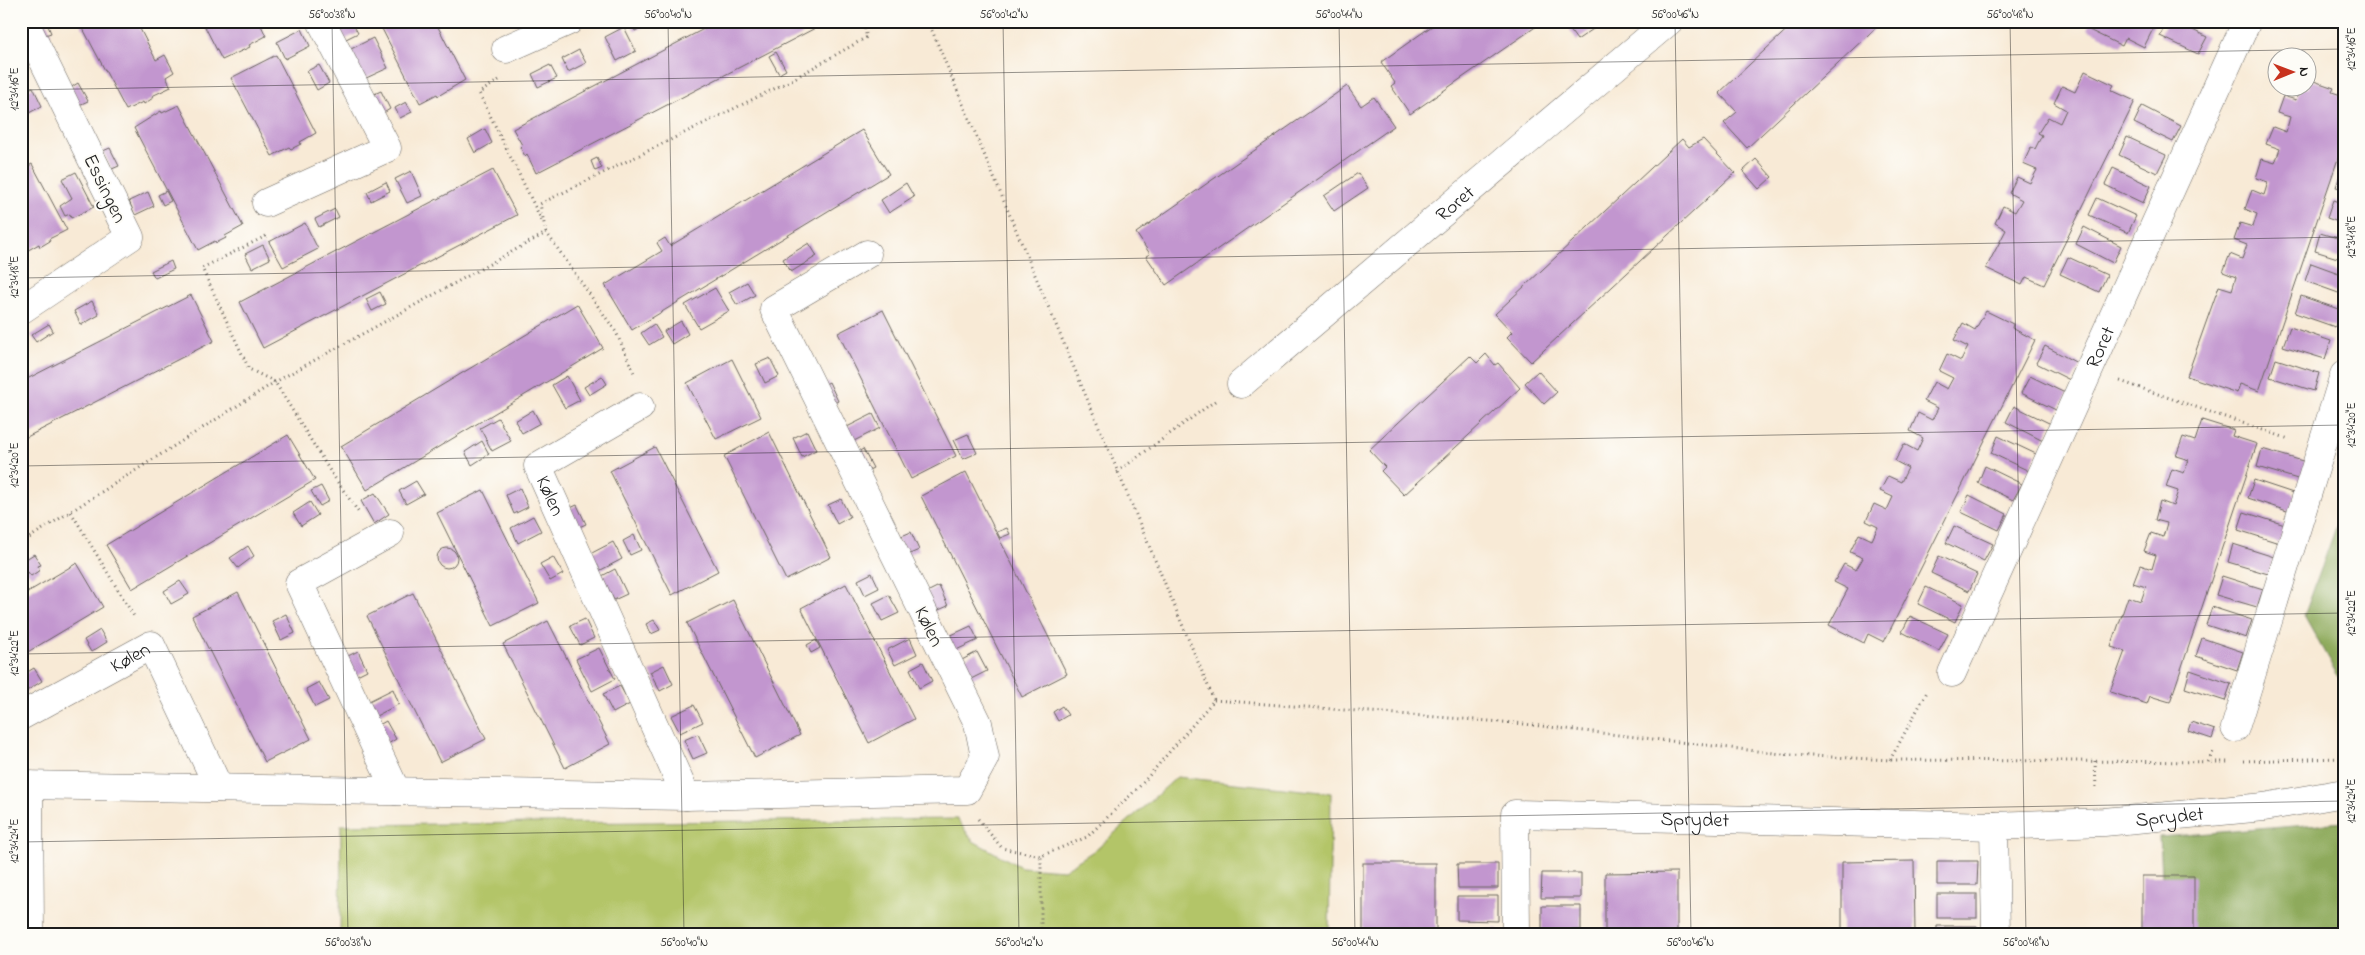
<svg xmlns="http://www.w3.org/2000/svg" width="2365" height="955" viewBox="0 0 2365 955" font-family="'Indie Flower',sans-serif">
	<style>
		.green { fill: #b3c568; stroke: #687042 }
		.forest { fill: #8eaa5c; stroke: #55633c }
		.building { fill: #c296cf }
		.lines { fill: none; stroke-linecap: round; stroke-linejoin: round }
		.minor-casing { stroke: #69645d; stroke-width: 29 }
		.path { stroke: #69645d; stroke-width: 3; stroke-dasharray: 1 4; stroke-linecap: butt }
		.minor { stroke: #fff; stroke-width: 28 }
		.ticks { fill: none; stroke: #1c1c1c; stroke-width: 1; stroke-opacity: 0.45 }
		.labels { text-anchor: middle; stroke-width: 4; stroke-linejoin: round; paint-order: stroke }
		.street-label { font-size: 20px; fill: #1c1c1c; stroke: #fdfcf7 }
		.neatline { fill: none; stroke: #1c1c1c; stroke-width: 2 }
		.ticks-label { font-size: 12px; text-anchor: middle; fill: #1c1c1c }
	</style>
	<rect width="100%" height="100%" fill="#fdfcf7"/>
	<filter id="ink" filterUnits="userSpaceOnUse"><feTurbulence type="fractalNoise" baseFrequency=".02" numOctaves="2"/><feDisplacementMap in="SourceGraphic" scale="10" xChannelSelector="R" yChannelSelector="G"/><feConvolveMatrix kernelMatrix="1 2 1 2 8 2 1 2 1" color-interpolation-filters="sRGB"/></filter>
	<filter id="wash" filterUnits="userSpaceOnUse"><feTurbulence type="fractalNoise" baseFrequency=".0096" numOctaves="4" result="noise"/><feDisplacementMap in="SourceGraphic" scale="20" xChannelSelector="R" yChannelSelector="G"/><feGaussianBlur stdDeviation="1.12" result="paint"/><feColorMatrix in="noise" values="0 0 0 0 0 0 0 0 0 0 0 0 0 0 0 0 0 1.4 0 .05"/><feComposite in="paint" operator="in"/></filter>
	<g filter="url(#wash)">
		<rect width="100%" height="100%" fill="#f8ead6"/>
		<path class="green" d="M1177 777 1331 793 1329 934H340L341 825 957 819 973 841 1021 867 1064 870 1098 848Z"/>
		<g class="forest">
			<path d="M2344 505V687L2304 616Z"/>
			<path d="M2344 822V934H2165L2160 837Z"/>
		</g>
		<g id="blocks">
			<g class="building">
				<path d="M35 21H46L51 33 42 36Z"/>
				<path d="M79 21H136L156 60 165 55 174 72 166 77 171 87 152 96 153 98 144 104 143 102 126 110Z"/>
				<path d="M202 21H259L266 36 249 45 250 47 222 60Z"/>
				<path d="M336 21H351L358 33 344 40Z"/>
				<path d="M378 21H435L465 80 438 96 437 94 420 103Z"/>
				<path d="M635 21H655L635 31 631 23Z"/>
				<path d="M719 21H821L823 24 536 173 527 154 525 156 520 147 522 145 513 129Z"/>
				<path d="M1439 21H1544L1410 114 1391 86 1395 83 1381 62Z"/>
				<path d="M1575 21H1605L1577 40 1567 26Z"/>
				<path d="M1796 21H1883L1747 148 1724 123 1737 112 1719 93Z"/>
				<path d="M2091 21H2157L2144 47 2126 38 2122 46 2087 29Z"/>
				<path d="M2167 21H2174L2207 37 2198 54 2160 36Z"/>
				<path d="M624 27 636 51 617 61 605 37Z"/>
				<path d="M302 29 310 46 285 59 277 42Z"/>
				<path d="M373 38 388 68 364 79 349 50Z"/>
				<path d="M579 50 586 63 568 72 562 59Z"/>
				<path d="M776 52 786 70 779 74 769 56Z"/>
				<path d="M276 55 316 133 300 142 301 144 291 149 289 147 272 156 231 78Z"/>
				<path d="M319 65 329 83 317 90 307 71Z"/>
				<path d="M550 65 557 78 538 87 532 74Z"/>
				<path d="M2085 71 2114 85 2111 90 2135 101 2044 285 2026 277 2022 285 1986 268 2006 230 1995 223 2003 206 2015 212 2022 200 2009 193 2017 177 2030 183 2037 170 2023 164 2031 147 2035 149 2042 135 2038 133 2048 117 2060 123 2066 110 2054 103 2062 86 2075 92Z"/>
				<path d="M2308 79 2334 88 2332 92 2344 96V141L2259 391 2240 384 2237 393 2187 376 2219 286 2232 290 2236 277 2223 272 2230 254 2242 259 2247 245 2234 240 2240 223 2253 227 2257 214 2245 209 2252 190 2264 195 2268 182 2256 178 2262 159 2275 163 2280 149 2266 144 2273 127 2286 132 2290 117 2277 113 2283 96 2296 100 2300 88H2308Z"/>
				<path d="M78 83 88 101 79 105 70 88Z"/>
				<path d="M1347 86 1361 106 1374 97 1394 126 1166 285 1146 256 1150 254 1136 233Z"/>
				<path d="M33 87 42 106 29 113 21 98V93Z"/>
				<path d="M381 91 390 109 382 114 372 95Z"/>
				<path d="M406 102 412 112 400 118 395 108Z"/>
				<path d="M179 105 243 226 225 236 226 238 216 243 215 241 198 250 134 128 161 111 162 113Z"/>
				<path d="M2142 106 2181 126 2173 142 2134 123Z"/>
				<path d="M485 129 492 143 475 153 468 139Z"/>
				<path d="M862 130 889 174 632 330 605 285 662 251 657 243 665 238 670 246Z"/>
				<path d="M2127 137 2166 155 2157 173 2119 155Z"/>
				<path d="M1682 139 1689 147 1703 139 1735 173 1531 362 1507 337 1512 332 1495 314Z"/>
				<path d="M110 148 119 166 112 169 103 151Z"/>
				<path d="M597 158 602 168 595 171 591 161Z"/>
				<path d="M1756 159 1772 177 1759 189 1743 171Z"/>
				<path d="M32 164 67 230 49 239 50 241 40 247 39 244 23 253 21 170Z"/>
				<path d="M2113 168 2151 186 2143 203 2105 185Z"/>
				<path d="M2342 169 2344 170V189L2336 187Z"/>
				<path d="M493 170 517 215 263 348 240 302Z"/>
				<path d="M411 171 422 196 407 203 395 179Z"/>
				<path d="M76 172 94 207 71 218 70 214 65 216 60 206 72 198 62 179Z"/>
				<path d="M1358 173 1368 188 1334 211 1324 196Z"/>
				<path d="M386 182 390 191 371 201 367 192Z"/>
				<path d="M906 183 914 197 889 213 881 200Z"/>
				<path d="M166 191 171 201 163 205 158 195Z"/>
				<path d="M148 192 154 206 135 215 129 201Z"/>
				<path d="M2097 198 2136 216 2128 233 2089 215Z"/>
				<path d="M2333 200 2344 204V224L2327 218Z"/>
				<path d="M335 209 339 217 319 227 315 219Z"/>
				<path d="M305 223 318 249 283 267 269 242Z"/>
				<path d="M2084 227 2121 246 2113 263 2076 244Z"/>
				<path d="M2320 233 2344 240V260L2315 251Z"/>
				<path d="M809 243 817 256 791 272 783 259Z"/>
				<path d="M263 245 270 259 252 268 245 254Z"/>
				<path d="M2068 257 2107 275 2099 292 2060 274Z"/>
				<path d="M171 261 174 269 155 278 151 271Z"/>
				<path d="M2311 263 2344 275V295L2305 281Z"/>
				<path d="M747 282 755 295 737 305 729 292Z"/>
				<path d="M715 288 729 311 699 328 685 305Z"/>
				<path d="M380 292 386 304 372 311 366 299Z"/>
				<path d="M191 295 214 341 21 440V382Z"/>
				<path d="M2301 296 2341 310 2335 327 2295 313Z"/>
				<path d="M92 301 99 315 81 325 74 311Z"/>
				<path d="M577 304 603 348 367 490 341 446Z"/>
				<path d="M883 310 956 456 911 479 838 333Z"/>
				<path d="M1986 311 2013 324 2012 328 2035 340 1884 642 1868 634 1864 643 1829 625 1848 589 1834 582 1844 564 1856 570 1863 558 1850 552 1859 534 1872 540 1878 527 1866 521 1874 504 1887 510 1893 497 1880 491 1888 476 1901 482 1908 468 1895 461 1904 444 1917 451 1923 438 1910 431 1918 413 1932 420 1938 408 1924 401 1934 382 1947 389 1953 378 1939 371 1947 354 1961 361 1968 347 1954 340 1963 323 1975 330Z"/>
				<path d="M681 321 688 334 672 344 664 331Z"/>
				<path d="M49 324 53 331 36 342 31 335Z"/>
				<path d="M654 324 662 337 649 345 641 333Z"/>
				<path d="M2290 327 2331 341 2325 359 2283 346Z"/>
				<path d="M2045 346 2081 365 2072 381 2036 363Z"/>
				<path d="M1486 354 1495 365 1498 363 1520 388 1404 495 1381 471 1385 467 1369 450 1470 356 1477 363Z"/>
				<path d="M770 358 779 376 765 383 756 364Z"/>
				<path d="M732 359 761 417 716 439 687 383Z"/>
				<path d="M2276 359 2319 373 2314 391 2270 377Z"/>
				<path d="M1538 371 1557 392 1544 404 1525 383Z"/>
				<path d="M567 376 580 400 565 408 552 385Z"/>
				<path d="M602 376 607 384 589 395 584 387Z"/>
				<path d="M2030 376 2067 394 2058 411 2021 393Z"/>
				<path d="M829 382 838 401 831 405 822 386Z"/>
				<path d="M2014 406 2051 424 2043 441 2006 422Z"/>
				<path d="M533 410 540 423 522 433 515 421Z"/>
				<path d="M873 414 880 428 850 443 843 429Z"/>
				<path d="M498 418 511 441 492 451 480 428Z"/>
				<path d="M2202 420 2234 430 2232 436 2257 444 2170 702 2150 696 2147 704 2110 692 2125 651 2111 647 2128 597 2141 601 2146 587 2133 583 2140 565 2152 569 2156 555 2144 551 2151 533 2163 537 2167 523 2155 520 2160 501 2173 506 2178 491 2166 487 2172 469 2184 473 2189 460 2176 456 2183 437 2195 441Z"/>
				<path d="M807 431 816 450 802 457 793 438Z"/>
				<path d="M769 432 831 557 786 580 724 456Z"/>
				<path d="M968 434 977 453 963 459 954 440Z"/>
				<path d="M288 435 315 480 132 589 106 545Z"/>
				<path d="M1998 436 2036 454 2029 471 1991 453Z"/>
				<path d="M482 441 489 454 472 465 465 452Z"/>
				<path d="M655 447 718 571 672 595 610 471Z"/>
				<path d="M863 449 873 468 865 472 855 454Z"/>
				<path d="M2262 449 2306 462 2301 480 2257 467Z"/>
				<path d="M1985 466 2022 484 2013 500 1978 483Z"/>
				<path d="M966 472 1067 674 1022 697 921 496Z"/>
				<path d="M2254 480 2296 494 2290 512 2248 498Z"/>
				<path d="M416 481 424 494 406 504 399 491Z"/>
				<path d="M321 486 329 501 320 506 311 491Z"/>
				<path d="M520 488 528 507 514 514 506 495Z"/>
				<path d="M483 490 539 603 493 626 437 513Z"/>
				<path d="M375 493 389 514 374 524 361 501Z"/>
				<path d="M1969 495 2007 514 1999 530 1961 512Z"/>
				<path d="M841 499 850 517 837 524 828 505Z"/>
				<path d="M310 502 318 515 301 526 293 513Z"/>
				<path d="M577 505 586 524 577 528 568 509Z"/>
				<path d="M2244 512 2285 525 2279 543 2238 530Z"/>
				<path d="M533 516 541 531 518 543 511 528Z"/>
				<path d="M1954 526 1993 544 1984 561 1946 543Z"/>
				<path d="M1007 528 1010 534 1000 538 997 532Z"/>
				<path d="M911 532 919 550 905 556 897 538Z"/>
				<path d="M634 535 641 550 630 555 623 541Z"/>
				<path d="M613 542 622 559 599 571 590 554Z"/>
				<path d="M2233 544 2274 557 2268 574 2228 562Z"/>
				<path d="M248 546 254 556 238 568 230 558Z"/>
				<circle cx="447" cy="558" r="10"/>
				<path d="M34 554 41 565 38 566 40 570 31 576 28 572 25 573 21 567V562Z"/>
				<path d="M1939 556 1977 574 1969 591 1931 573Z"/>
				<path d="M553 557 563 574 550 581 540 564Z"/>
				<path d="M77 563 103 607 21 656V596Z"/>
				<path d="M615 569 627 594 614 600 602 576Z"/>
				<path d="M872 573 879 588 865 595 858 580Z"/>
				<path d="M2222 576 2263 589 2257 607 2216 595Z"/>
				<path d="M180 581 189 594 171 604 164 591Z"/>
				<path d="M846 584 914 719 869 743 801 608Z"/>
				<path d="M939 586 948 606 934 612 925 593Z"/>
				<path d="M1926 587 1963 604 1955 622 1918 604Z"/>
				<path d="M238 592 311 739 265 762 192 616Z"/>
				<path d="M413 593 486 739 440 762 367 616Z"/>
				<path d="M889 595 899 613 882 621 873 603Z"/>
				<path d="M733 600 800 735 755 758 687 623Z"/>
				<path d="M2212 607 2252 620 2246 638 2206 625Z"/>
				<path d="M286 614 295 633 281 640 272 621Z"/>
				<path d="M1910 616 1948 634 1939 651 1902 632Z"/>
				<path d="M585 619 594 638 580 645 570 626Z"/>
				<path d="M654 620 660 630 651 634 646 624Z"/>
				<path d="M548 621 610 744 565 768 503 644Z"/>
				<path d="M971 626 978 640 954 651 947 637Z"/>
				<path d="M100 630 107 642 91 652 84 640Z"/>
				<path d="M910 638 917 654 895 665 887 650Z"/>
				<path d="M2202 638 2243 652 2237 670 2196 656Z"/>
				<path d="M816 640 820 648 811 653 807 645Z"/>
				<path d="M599 648 615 679 592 691 576 659Z"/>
				<path d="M358 651 367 670 353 677 344 658Z"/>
				<path d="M977 652 987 671 969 680 960 661Z"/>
				<path d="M923 662 932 681 919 688 910 669Z"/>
				<path d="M664 665 673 684 660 691 650 672Z"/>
				<path d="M34 668 42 681 25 692 21 686V676Z"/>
				<path d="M2190 670 2231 684 2225 701 2185 688Z"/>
				<path d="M319 682 329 700 315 707 306 689Z"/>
				<path d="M620 686 630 704 613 713 603 694Z"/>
				<path d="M393 689 399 704 376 716 369 701Z"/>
				<path d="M694 705 703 722 680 733 671 716Z"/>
				<path d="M1062 706 1068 715 1058 721 1053 712Z"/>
				<path d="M386 721 396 739 388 744 379 725Z"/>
				<path d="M2191 722 2215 730 2212 739 2188 731Z"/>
				<path d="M698 734 707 753 693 759 684 740Z"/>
				<path d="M1914 861 1915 934H1842V862Z"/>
				<path d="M1937 861H1978L1977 885H1937Z"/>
				<rect x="1363" y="863" width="73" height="71"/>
				<path d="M1457 864H1498V888H1458Z"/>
				<path d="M1677 872V934H1605V873Z"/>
				<path d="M1542 873H1581V898H1541Z"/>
				<rect x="2142" y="876" width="52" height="56"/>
				<rect x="1937" y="894" width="40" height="24"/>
				<path d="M1457 896H1498V921L1457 920Z"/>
				<path d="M1542 906H1581V930L1542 931Z"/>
				<path d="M1937 926H1977L1978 934H1937Z"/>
				<rect x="1459" y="929" width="39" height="5"/>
			</g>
		</g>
	</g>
	<g filter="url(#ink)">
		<use href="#blocks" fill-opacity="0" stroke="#69645d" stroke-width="1"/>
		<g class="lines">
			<defs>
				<g id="minor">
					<path d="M506 49 569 21"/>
					<path d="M266 203 387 148 321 21"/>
					<path d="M21 310 130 237 24 21"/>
					<path id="s1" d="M1241 384 1669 21"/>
					<path id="s2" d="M640 407 538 466 686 796"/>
					<path d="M390 533 299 583 396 791"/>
					<path id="s3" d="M1952 673 2247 21"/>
					<path id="s4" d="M21 716 151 645 219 788"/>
					<path d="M2235 728 2344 375"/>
					<path d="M21 785 686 796 967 790 985 757 978 723 774 309 867 254"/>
					<path d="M1994 826 1996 934"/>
					<path d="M21 932H30L29 785"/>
					<path id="s5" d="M1516 934 1515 814 1994 826 2104 822 2264 807 2344 793"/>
				</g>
			</defs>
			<use href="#minor" class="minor-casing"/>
			<g class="path">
				<path d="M928 21 1214 700 1141 785 1087 837 1041 856V934"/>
				<path d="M499 80 479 93 542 221"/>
				<path d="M546 232 616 332 635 375"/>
				<path d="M266 236 202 268 249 369 275 382 330 471 359 513"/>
				<path d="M2120 381 2289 439"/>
				<path d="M1117 472 1215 401"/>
				<path d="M71 512 135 618"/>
				<path d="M21 543 275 382 546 233 540 204 788 82 867 37 862 21"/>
				<path d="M1214 700 1515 723 1791 755 1890 760 2230 762"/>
				<path d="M1890 760 1927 692"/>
				<path d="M2095 761 2096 789"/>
				<path d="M2244 761 2340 758"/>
				<path d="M2208 762 2213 752"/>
				<path d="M978 819 1002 848 1041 856"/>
			</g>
			<use href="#minor" class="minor"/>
		</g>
	</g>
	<path class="ticks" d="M332 21 348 934M668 21 684 934M1003 21 1019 934M1339 21 1355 934M1675 21 1691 934M2010 21 2026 934M21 90 2344 49M21 278 2344 237M21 466 2344 425M21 654 2344 613M21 842 2344 801"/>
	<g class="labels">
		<g class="street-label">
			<text transform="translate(106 188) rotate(64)" y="7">Essingen</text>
			<text dy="7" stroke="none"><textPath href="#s1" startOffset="280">Roret</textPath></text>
			<text dy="7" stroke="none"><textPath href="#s3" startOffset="358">Roret</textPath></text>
			<text dy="7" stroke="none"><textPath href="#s2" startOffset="150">Kølen</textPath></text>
			<text transform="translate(930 626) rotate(64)" y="7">Kølen</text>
			<text dy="7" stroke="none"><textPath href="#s4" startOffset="124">Kølen</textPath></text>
			<text dy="7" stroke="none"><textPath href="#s5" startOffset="775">Sprydet</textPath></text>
			<text dy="7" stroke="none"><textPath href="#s5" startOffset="300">Sprydet</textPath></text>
		</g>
	</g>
	<rect width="2365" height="955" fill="none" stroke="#fdfcf7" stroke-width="55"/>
	<g transform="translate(2292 72) rotate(89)"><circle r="24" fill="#fdfcf7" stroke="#a3a29f"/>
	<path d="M0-4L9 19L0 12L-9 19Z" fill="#c8321e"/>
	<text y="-8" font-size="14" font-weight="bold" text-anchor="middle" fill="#1c1c1c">N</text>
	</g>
	<rect x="28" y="28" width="2310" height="900" class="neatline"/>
	<g class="ticks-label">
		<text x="332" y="18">56°00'38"N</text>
		<text x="668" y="18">56°00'40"N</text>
		<text x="1004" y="18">56°00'42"N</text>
		<text x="1339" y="18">56°00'44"N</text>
		<text x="1675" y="18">56°00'46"N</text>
		<text x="2010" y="18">56°00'48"N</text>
		<text transform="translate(2351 49) rotate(-90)" y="4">12°34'16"E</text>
		<text transform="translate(14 89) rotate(-90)" y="4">12°34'16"E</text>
		<text transform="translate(2351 237) rotate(-90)" y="4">12°34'18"E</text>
		<text transform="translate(14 277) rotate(-90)" y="4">12°34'18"E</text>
		<text transform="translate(2351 425) rotate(-90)" y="4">12°34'20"E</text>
		<text transform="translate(14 465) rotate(-90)" y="4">12°34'20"E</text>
		<text transform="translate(2351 613) rotate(-90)" y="4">12°34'22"E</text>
		<text transform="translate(14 653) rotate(-90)" y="4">12°34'22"E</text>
		<text transform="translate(2351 801) rotate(-90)" y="4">12°34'24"E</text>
		<text transform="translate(14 841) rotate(-90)" y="4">12°34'24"E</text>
		<text x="348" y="946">56°00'38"N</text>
		<text x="684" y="946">56°00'40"N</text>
		<text x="1019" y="946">56°00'42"N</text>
		<text x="1355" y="946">56°00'44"N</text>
		<text x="1690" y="946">56°00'46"N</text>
		<text x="2026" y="946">56°00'48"N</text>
	</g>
</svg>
